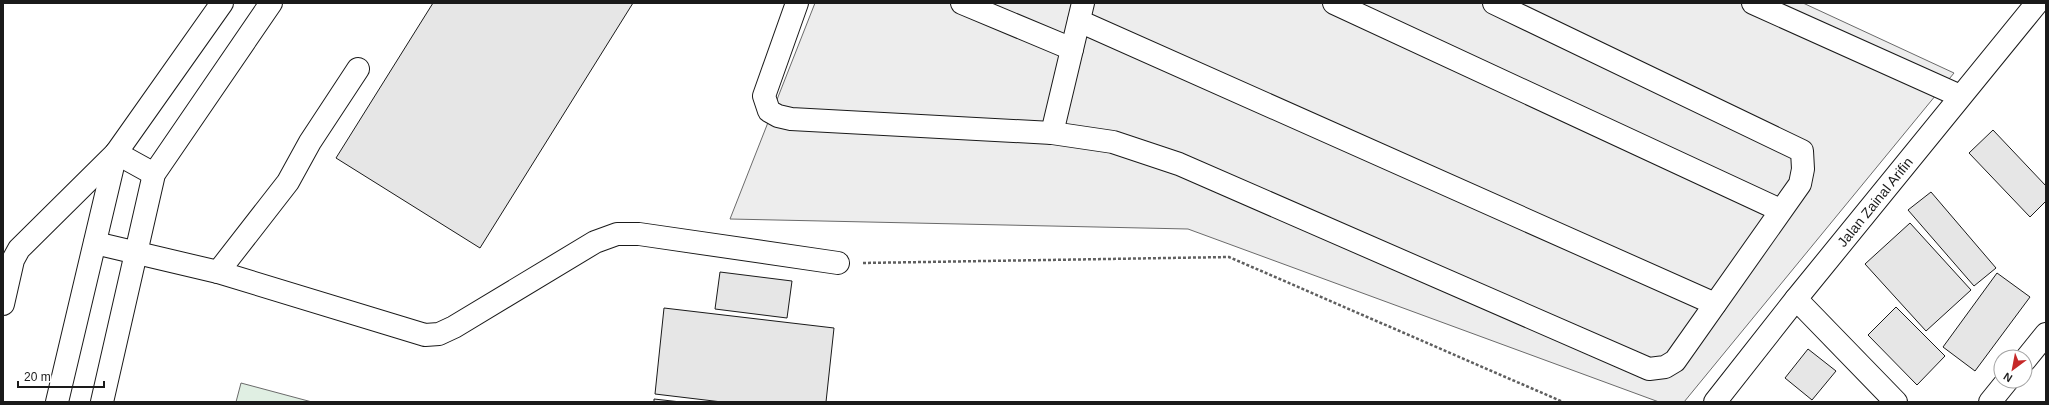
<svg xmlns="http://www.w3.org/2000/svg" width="2049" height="405" viewBox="0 0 2049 405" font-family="Arial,sans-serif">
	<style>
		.grass { fill: #e0efe3; stroke: #6a6a6a }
		.parking { fill: #ededed; stroke: #6a6a6a }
		.building { fill: #e6e6e6; stroke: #1a1a1a }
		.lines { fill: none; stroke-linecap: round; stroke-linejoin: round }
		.minor-casing { stroke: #1a1a1a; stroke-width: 24 }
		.major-casing { stroke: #1a1a1a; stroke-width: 24 }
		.path { stroke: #5f5f5f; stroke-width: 2.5; stroke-dasharray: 3 2; stroke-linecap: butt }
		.minor { stroke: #fff; stroke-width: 22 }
		.major { stroke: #fff; stroke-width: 22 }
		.labels { text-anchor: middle; stroke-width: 3; stroke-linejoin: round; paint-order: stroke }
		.street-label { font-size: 14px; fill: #1a1a1a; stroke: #fff }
	</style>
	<rect width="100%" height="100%" fill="#fff"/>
	<path class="grass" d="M241 383 312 402H236Z"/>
	<path class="parking" d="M815 3H1803L1954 73 1684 402H1659L1188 229 730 219Z"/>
	<g class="building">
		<path d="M433 3H633L480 248 336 158Z"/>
		<path d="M1993 130 2046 186V201L2030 217 1969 153Z"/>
		<path d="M1931 192 1996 268 1974 286 1908 210Z"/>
		<path d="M1910 223 1971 290 1926 331 1865 264Z"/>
		<path d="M720 272 792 281 787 318 715 309Z"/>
		<path d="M1997 273 2030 297 1975 371 1943 347Z"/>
		<path d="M1896 307 1945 356 1917 385 1868 335Z"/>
		<path d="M664 308 834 328 826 402H722L655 394Z"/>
		<path d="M1808 349 1836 371 1812 400 1785 378Z"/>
		<path d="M654 399 681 402H654Z"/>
	</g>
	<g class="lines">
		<defs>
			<g id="minor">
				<path d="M797 3 764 96 769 111 778 116 791 119 1052 133 1113 142 1179 164 1649 369 1665 367 1675 361 1800 184 1803 169 1802 151 1494 3"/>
				<path d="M962 3 1072 49"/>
				<path d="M1334 3 1780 210"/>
				<path d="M1753 3 1960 96"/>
				<path d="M1079 21 1715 304"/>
				<path d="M1052 133 1083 3"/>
				<path d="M116 153 154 174"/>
				<path d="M95 243 218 272 425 335 439 334 454 327 595 242 617 234H639L838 263"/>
				<path d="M218 272 288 182 310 142 358 69"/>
				<path d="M1796 299 1896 402"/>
				<path d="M3 304 13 260 19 249 116 153 222 3"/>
				<path d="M2025 360 2046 334"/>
				<path d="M57 402 116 153"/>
				<path d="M102 402 154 174 271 3"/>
				<path d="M1990 402 2007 381"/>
			</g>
			<path id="major" d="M1715 402 1796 299 2037 3"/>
		</defs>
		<use href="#minor" class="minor-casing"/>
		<use href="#major" class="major-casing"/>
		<path class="path" d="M863 263 1229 257 1563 402"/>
		<use href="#minor" class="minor"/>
		<use href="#major" class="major"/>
	</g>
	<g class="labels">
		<g class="street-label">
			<text transform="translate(1875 202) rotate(-51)" y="5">Jalan Zainal Arifin</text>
		</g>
	</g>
	<rect width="2049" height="405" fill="none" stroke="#1a1a1a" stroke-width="8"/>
	<g transform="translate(2013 369) rotate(212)"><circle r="19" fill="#ffffff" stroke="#a3a3a3"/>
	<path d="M0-3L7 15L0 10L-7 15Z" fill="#c62828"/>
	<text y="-6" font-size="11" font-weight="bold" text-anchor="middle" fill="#1a1a1a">N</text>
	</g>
	<path d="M18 381v6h86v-6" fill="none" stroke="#1a1a1a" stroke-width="2"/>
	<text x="24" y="381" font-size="12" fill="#1a1a1a" stroke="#ffffff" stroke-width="3" paint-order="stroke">20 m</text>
</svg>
